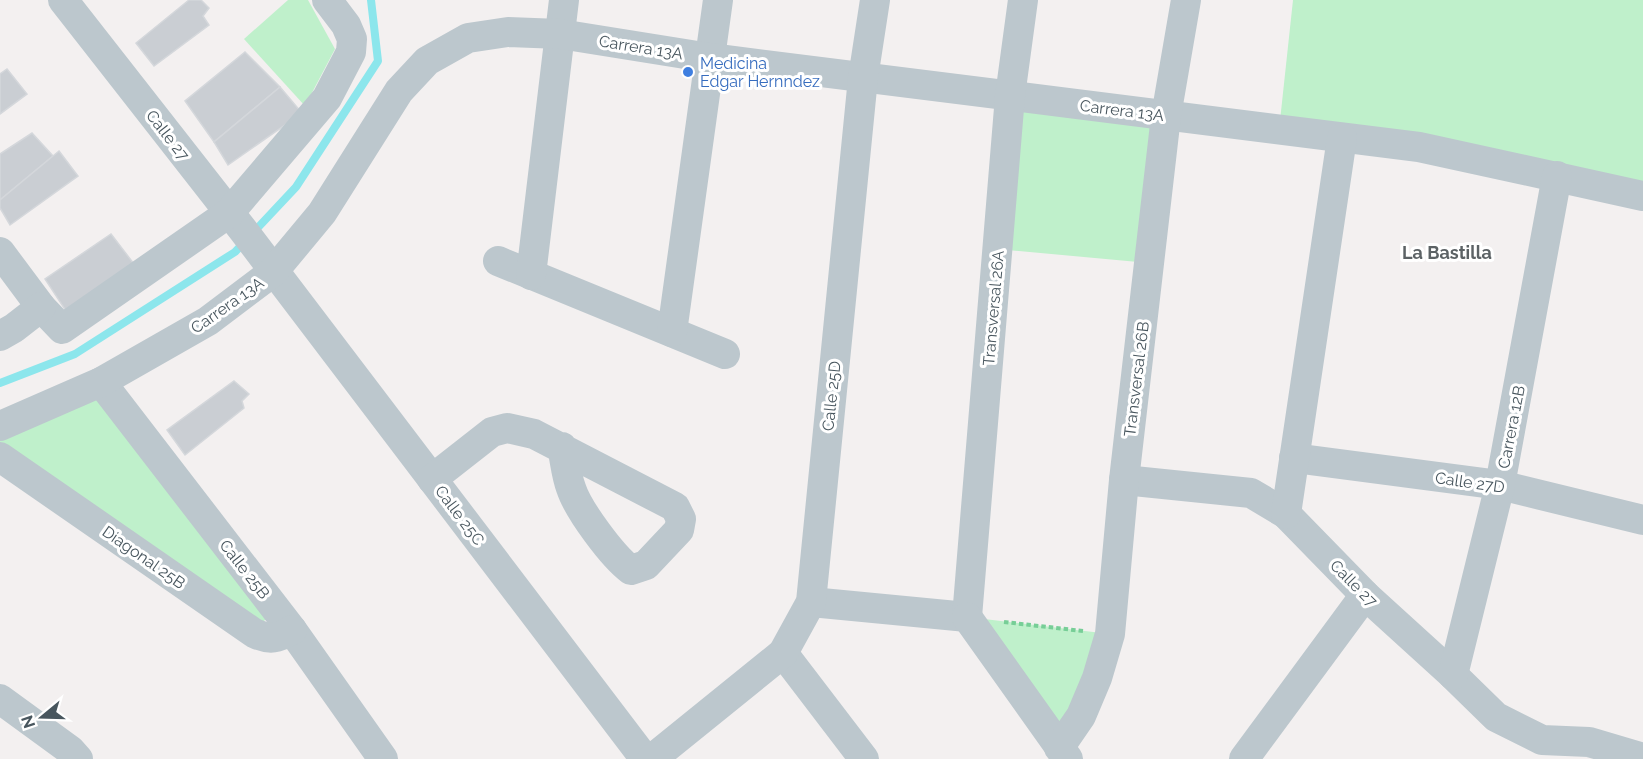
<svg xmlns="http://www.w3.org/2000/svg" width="1643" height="759" viewBox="0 0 1643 759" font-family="Raleway,sans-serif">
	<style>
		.green { fill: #bff0cb }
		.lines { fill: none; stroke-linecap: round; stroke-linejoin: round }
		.stream { stroke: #8ce6ec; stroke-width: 8 }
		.building { fill: #caced3; stroke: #d4d7db; stroke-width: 1.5 }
		.path { stroke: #77ce97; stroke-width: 4; stroke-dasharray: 4.5 3; stroke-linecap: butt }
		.minor { stroke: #bcc7cd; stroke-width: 30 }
		.shop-dot { fill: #3f7fe0; stroke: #fff; stroke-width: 2 }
		.labels { text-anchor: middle; stroke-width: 6; stroke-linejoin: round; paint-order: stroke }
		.street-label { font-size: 16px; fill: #48565e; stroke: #fff }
		.shop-label { font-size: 16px; fill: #366cbe; stroke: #fff; text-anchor: start }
		.neighbourhood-label { font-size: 18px; font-weight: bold; fill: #5c6265; stroke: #fff }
	</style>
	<rect width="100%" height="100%" fill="#f3f0f0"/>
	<g class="green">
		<path d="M288 0H308L335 49 305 106 244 39Z"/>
		<path d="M1293 0H1643V196L1279 130Z"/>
		<path d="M1010 96 1166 116 1149 263 997 249Z"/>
		<path d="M101 382 275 613 254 628 0 456V426Z"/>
		<path d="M967 617 1110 634 1059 748Z"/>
	</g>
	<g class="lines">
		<path class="stream" d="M0 383 75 354 235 252 296 187 378 61 371 0"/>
	</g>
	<g class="building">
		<path d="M189 0H201L209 8 203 16 209 25 154 66 136 43Z"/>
		<path d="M245 52 280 87 214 142 185 101Z"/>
		<path d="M7 69 27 94 0 114V74Z"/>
		<path d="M280 87 302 113 228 165 214 142Z"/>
		<path d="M32 133 53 156 0 200V154Z"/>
		<path d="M59 151 78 176 10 225 0 208V200Z"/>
		<path d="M111 234 134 264 66 311 45 279Z"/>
		<path d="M234 381 249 394 242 401 244 408 185 455 167 430Z"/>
	</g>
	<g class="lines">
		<path class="path" d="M1004 622 1083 631"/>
		<g class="minor">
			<path d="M63 0 243 230 645 759"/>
			<path d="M0 252 41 307 62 329 229 213 327 98 351 52 352 39 346 25 327 0"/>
			<path d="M498 261 725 354"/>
			<path d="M531 275 564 0"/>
			<path d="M672 332 718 0"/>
			<path d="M0 336 14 328 41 307"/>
			<path d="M101 382 292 630 383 759"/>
			<path d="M0 426 101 382 208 321 273 272 322 213 399 91 427 61 468 38 508 32 560 34 710 58 1419 147 1643 196"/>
			<path d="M0 457 254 633C270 641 278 638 292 630"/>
			<path d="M1294 458 1500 485 1643 520"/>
			<path d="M432 479 492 432 507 428 534 434 675 507 681 519 679 530 646 565 631 570C613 557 578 510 571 488 566 475 565 460 562 447"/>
			<path d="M1124 480 1251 493 1286 514 1365 595 1453 675 1496 717 1542 740 1589 742 1643 758"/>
			<path d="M1286 514 1342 138"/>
			<path d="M811 602 967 617"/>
			<path d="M967 617 1010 96 1023 0"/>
			<path d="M967 617 1068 759"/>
			<path d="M783 653 864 759"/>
			<path d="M1453 675 1500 485 1557 176"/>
			<path d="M0 699 70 750 78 759"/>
			<path d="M1059 748 1081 716 1097 678 1110 634 1124 480 1166 116 1186 0"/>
			<path d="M652 759 783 653 811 602 863 78 875 0"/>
			<path d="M1244 759 1365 595"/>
		</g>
	</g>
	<circle class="shop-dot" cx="688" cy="72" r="6"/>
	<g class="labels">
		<g class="street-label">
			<text transform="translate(641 47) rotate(9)" y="6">Carrera 13A</text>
			<text transform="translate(1122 110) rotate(7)" y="6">Carrera 13A</text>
			<text transform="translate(168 135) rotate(52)" y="6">Calle 27</text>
			<text transform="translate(227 305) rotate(-35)" y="6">Carrera 13A</text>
			<text transform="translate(993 308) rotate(-85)" y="6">Transversal 26A</text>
			<text transform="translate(1136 379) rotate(-83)" y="6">Transversal 26B</text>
			<text transform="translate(831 396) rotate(-84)" y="6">Calle 25D</text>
			<text transform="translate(1511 427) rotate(-79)" y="6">Carrera 12B</text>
			<text transform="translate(1470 482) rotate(8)" y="6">Calle 27D</text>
			<text transform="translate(460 515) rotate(53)" y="6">Calle 25C</text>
			<text transform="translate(144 557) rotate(35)" y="6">Diagonal 25B</text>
			<text transform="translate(245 569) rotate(52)" y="6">Calle 25B</text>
			<text transform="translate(1354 583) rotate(45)" y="6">Calle 27</text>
		</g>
		<g class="shop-label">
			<text x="700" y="69">Medicina<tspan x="700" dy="18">Edgar Hernndez</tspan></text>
		</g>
		<g class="neighbourhood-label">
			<text x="1447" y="259">La Bastilla</text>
		</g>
	</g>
	<g transform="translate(42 717) rotate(251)" stroke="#ffffff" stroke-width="4.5" paint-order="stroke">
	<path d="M0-4.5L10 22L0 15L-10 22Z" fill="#48565e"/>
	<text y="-9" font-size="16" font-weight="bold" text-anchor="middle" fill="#48565e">N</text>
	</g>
</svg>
